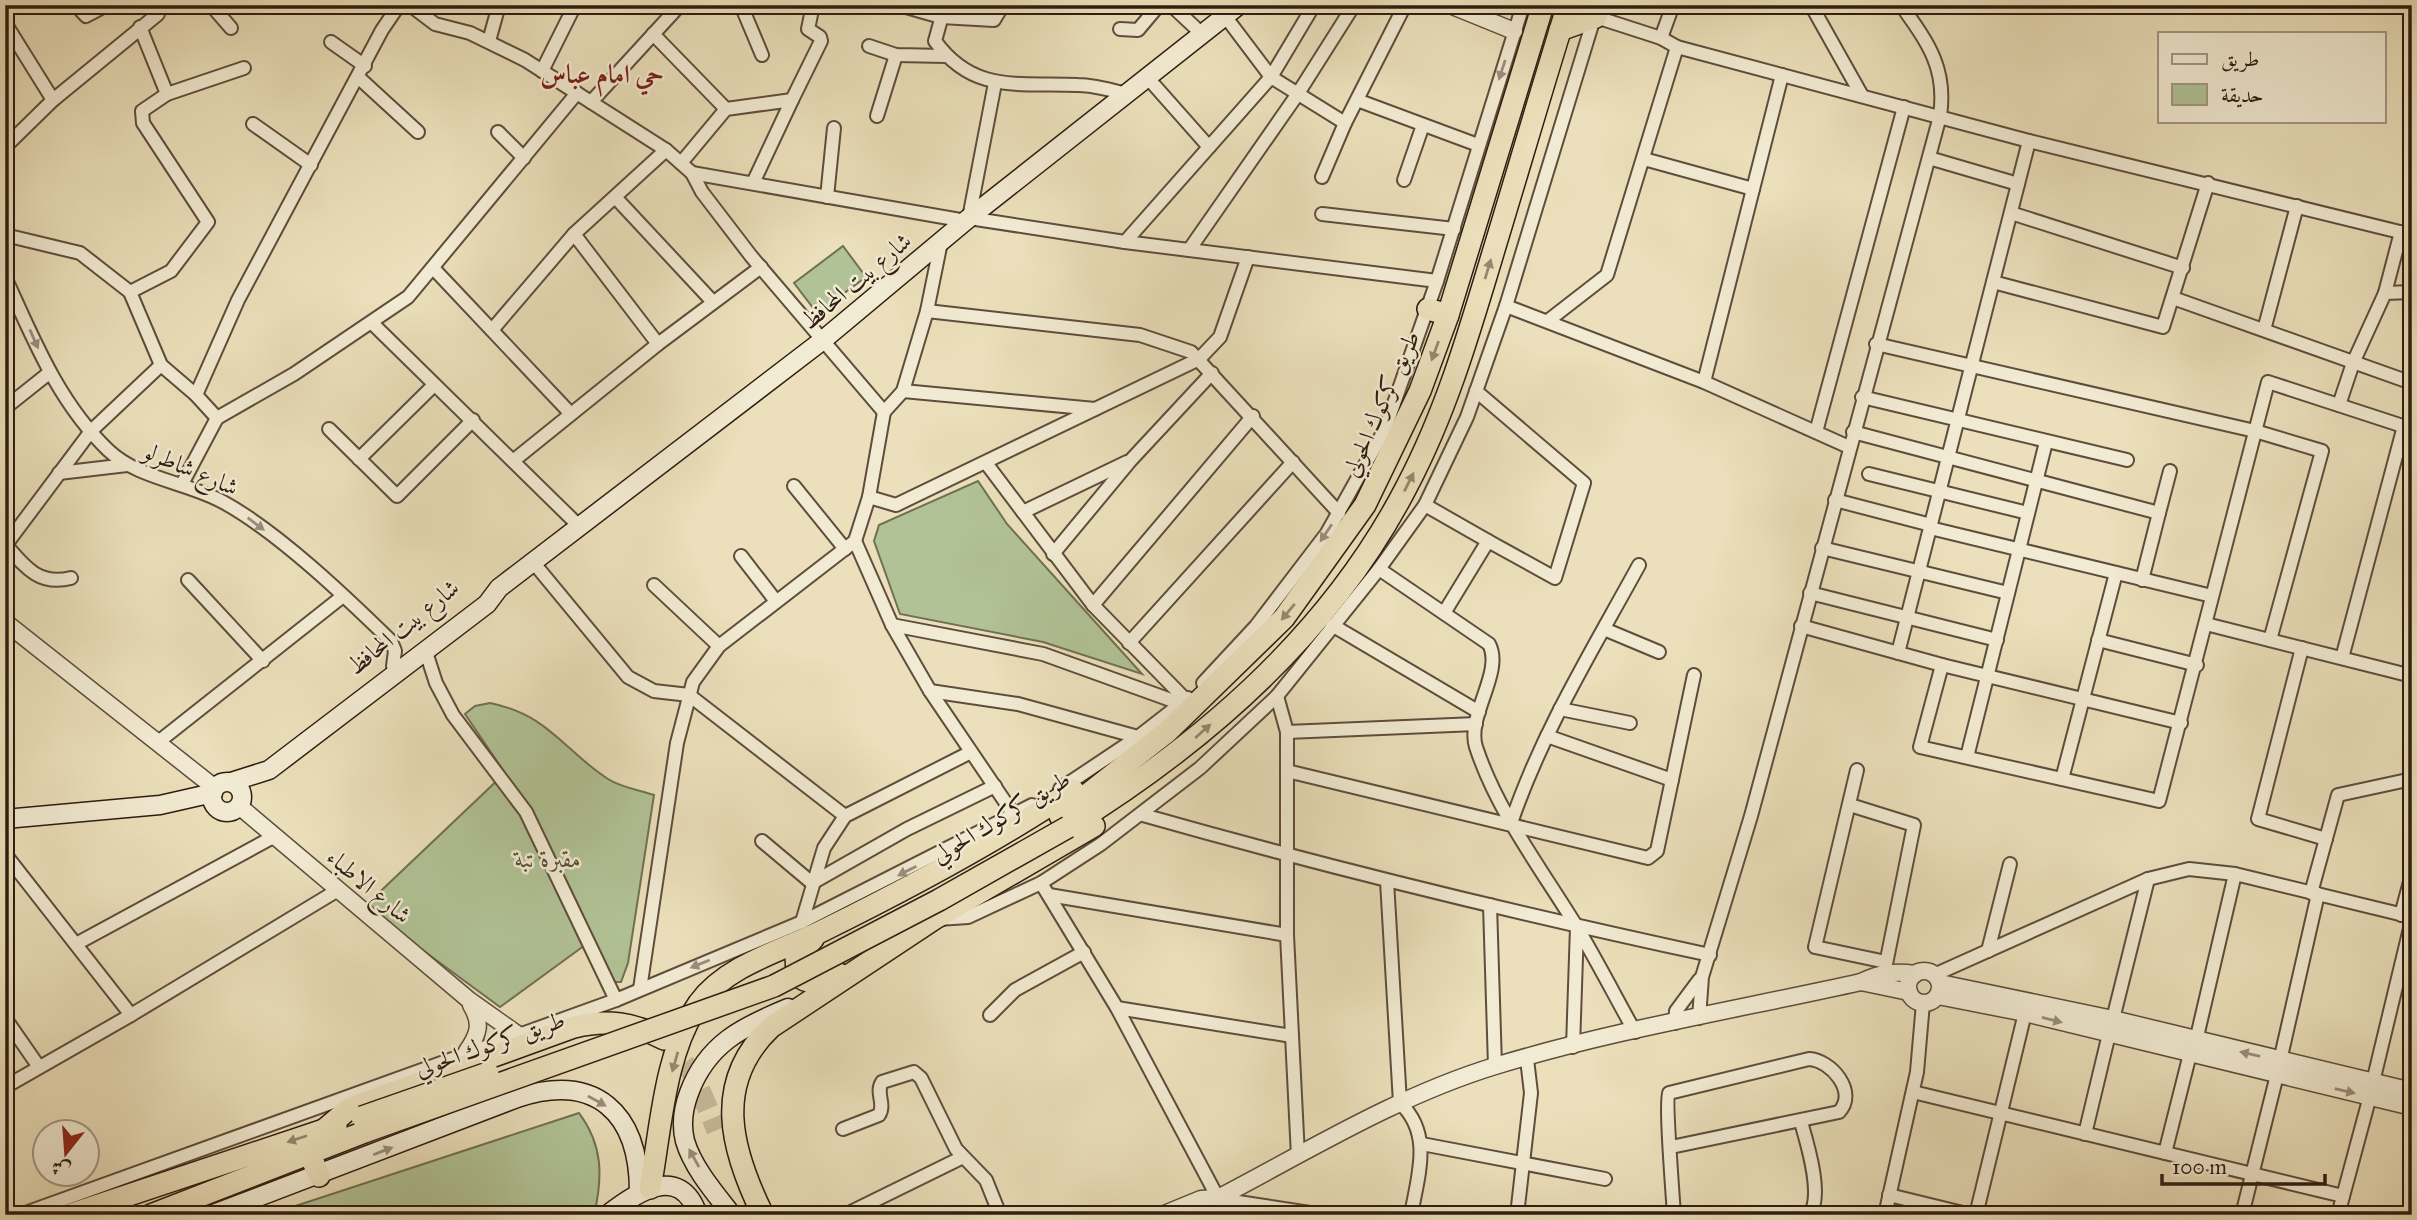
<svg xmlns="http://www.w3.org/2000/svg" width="2417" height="1220" viewBox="0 0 2417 1220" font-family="'IM FELL Great Primer',Amiri,serif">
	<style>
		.green { fill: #b1c396; stroke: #707054; stroke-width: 2 }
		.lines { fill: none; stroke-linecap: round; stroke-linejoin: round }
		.trunk-tunnel { stroke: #c5b999; stroke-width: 21; stroke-dasharray: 21 10; stroke-linecap: butt }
		.minor-casing { stroke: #5e4d3c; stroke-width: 16 }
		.tertiary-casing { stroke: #5e4d3c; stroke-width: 19 }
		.secondary-casing { stroke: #2f1c11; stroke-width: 21 }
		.trunk-casing { stroke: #2f1c11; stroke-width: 24 }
		.minor { stroke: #f2ebd3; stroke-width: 12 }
		.tertiary { stroke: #f2ebd3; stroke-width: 16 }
		.secondary { stroke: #f2ebd3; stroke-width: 18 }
		.trunk { stroke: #ebe0bb; stroke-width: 21 }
		.trunk-bridge-casing { stroke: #2f1c11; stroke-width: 24; stroke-linecap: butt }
		.trunk-bridge { stroke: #ebe0bb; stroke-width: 21 }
		.oneway { fill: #9a8e7c }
		.oneway2 { fill: #96886e }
		.labels { text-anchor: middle; stroke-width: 5; stroke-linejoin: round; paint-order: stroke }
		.street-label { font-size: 24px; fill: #2f1c11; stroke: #f2ebd3 }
		.park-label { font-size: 24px; font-style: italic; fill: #564e39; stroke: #f2ebd3 }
		.neighbourhood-label { font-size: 26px; font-weight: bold; fill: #7a1f14; stroke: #f2ebd3 }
	</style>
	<rect width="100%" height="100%" fill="#ebe0bb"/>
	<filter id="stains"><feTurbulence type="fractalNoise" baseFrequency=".00286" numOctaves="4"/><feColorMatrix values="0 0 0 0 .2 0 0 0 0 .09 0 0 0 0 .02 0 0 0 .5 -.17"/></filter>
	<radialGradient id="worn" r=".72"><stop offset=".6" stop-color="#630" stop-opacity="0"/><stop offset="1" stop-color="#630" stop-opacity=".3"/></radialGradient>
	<g class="green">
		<path d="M843 246 866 277 817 313 794 283Z"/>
		<path d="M978 481 1007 524 1142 674 1043 642 900 614 874 541 879 525Z"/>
		<path d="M490 703C549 715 562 749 608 779 620 787 639 790 654 795L628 963 621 982H613L592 940 500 1007 364 907 505 773 465 714 475 706Z"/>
		<path d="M579 1113C603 1145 603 1177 594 1215H268Z"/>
	</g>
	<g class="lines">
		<path class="trunk-tunnel" d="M665 1039 693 1074 717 1130"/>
		<defs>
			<g id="minor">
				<path d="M76 5 86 16 105 6"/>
				<path d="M211 5 231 28"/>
				<path d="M410 5 435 24 470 33 525 60 666 150 692 173 702 192 751 256 884 412"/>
				<path d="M741 5 762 55"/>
				<path d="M899 5 941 17 994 20 1003 5"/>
				<path d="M945 5 935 41C974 95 1021 82 1078 85 1094 85 1111 90 1126 94"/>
				<path d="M1171 5 1202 34"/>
				<path d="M1811 5 1861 94"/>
				<path d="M1225 16 1271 77 1345 123"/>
				<path d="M5 23 53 100"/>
				<path d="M140 27 167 94 244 68"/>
				<path d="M1120 29 1138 30 1159 5"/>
				<path d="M653 34 726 109"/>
				<path d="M1661 38 1673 5"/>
				<path d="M489 41 499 5"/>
				<path d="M331 42 365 66"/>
				<path d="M869 46 896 55 946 56"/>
				<path d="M1677 47 2029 141 2412 235"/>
				<path d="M542 71 575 5"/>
				<path d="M358 77 418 132"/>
				<path d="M1147 77 1209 147"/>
				<path d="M995 83 969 218 1125 242 1437 281"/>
				<path d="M167 94 142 111 143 123 208 222 171 271 130 292 161 365 196 395"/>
				<path d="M792 100 821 41 820 37 808 29 813 5"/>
				<path d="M1357 100 1478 145"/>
				<path d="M591 102 680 5"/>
				<path d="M877 116 896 55"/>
				<path d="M253 124 311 165"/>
				<path d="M498 132 524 158"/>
				<path d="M5 147 53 100 158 14V5"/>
				<path d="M1929 158 2018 184"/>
				<path d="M1644 159 1753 189"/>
				<path d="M681 163 726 109 792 100 753 183"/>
				<path d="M692 173 966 221"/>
				<path d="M1322 177 1345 123 1405 5"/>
				<path d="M1404 180 1423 125"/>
				<path d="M615 197 713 302"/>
				<path d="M827 197 834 128"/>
				<path d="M2011 213 2183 268"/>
				<path d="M1322 214 1454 229"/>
				<path d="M574 234 658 344"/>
				<path d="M5 235 80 253 130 292"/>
				<path d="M1125 242 1271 77 1314 5"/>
				<path d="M1189 250 1297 95 1354 5"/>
				<path d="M434 269 571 414"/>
				<path d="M5 277C33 338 58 402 108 450 138 479 187 482 223 502 278 532 346 597 391 641L395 651 393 666"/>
				<path d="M1993 282 2163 327 2208 183"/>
				<path d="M2385 293 2401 232"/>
				<path d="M2173 298 2412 383"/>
				<path d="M1506 306 1598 5"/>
				<path d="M927 311 1140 335 1191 352 1339 513"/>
				<path d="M1549 320 1607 275 1677 47 1661 38 1596 17"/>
				<path d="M372 323 580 527"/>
				<path d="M492 330 574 234 666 150"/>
				<path d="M2264 330 2297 206"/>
				<path d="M1876 344 2255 431 2322 451 2270 640"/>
				<path d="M1704 382 1782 75"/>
				<path d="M903 391 1095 409"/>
				<path d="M1862 397 2127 460"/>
				<path d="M2339 405 2353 363 2385 293 2412 292"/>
				<path d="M5 408 49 373"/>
				<path d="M217 418 294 374 408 297 577 93"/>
				<path d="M329 429 397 496 473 420"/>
				<path d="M1816 432 1904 107"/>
				<path d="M1853 432 2159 513 2142 580"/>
				<path d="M359 459 434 385"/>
				<path d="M513 461 658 344 761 267"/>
				<path d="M986 463 1093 605 1186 700"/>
				<path d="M59 473 127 465"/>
				<path d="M1869 474 2028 513"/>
				<path d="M182 484 217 418 196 395 238 300 382 30 399 5"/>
				<path d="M794 486 845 549"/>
				<path d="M869 497 896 505 1199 359 1220 337 1248 257"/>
				<path d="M1835 500 1931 525"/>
				<path d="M1425 505 1488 541"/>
				<path d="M1023 512 1127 462"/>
				<path d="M2159 513 2170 471"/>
				<path d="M1930 528 2212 596"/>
				<path d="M855 541 892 625 930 691 1014 815"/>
				<path d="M6 545C25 567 39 586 71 578"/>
				<path d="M5 546 91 431 161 365"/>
				<path d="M1822 548 2008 593"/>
				<path d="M1053 554 1131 460 1212 373"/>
				<path d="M741 556 775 600"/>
				<path d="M533 562 628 677 654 691 689 695 845 816"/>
				<path d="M1379 569 1489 644C1504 672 1466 716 1476 747 1497 811 1540 867 1575 924 1596 959 1615 996 1635 1032"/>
				<path d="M188 580 263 661"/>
				<path d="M654 585 719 646"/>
				<path d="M1810 593 1997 640"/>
				<path d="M1093 605 1253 416"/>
				<path d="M1444 613 1488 541 1555 578 1584 483 1476 391"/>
				<path d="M2206 624 2412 676"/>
				<path d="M892 625 1043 654 1182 704"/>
				<path d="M1332 625 1479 712"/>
				<path d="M1801 626 1942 665 1920 747 2159 801 2268 382 2412 429"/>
				<path d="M1604 629 1659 652"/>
				<path d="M2098 640 2197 665"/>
				<path d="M1129 643 1293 462"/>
				<path d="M2302 648 2258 819 2326 839"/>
				<path d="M426 652 436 683 453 715 526 812 616 1000"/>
				<path d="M1898 653 2029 141"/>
				<path d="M2342 658 2404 426"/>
				<path d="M1942 665 2181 723"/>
				<path d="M1203 683 1256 626 1327 533 1385 429 1437 281 1523 5"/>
				<path d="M930 691 1018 704 1138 737"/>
				<path d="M1277 696 1287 732V935L1298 1156"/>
				<path d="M1560 709 1630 723"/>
				<path d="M1287 732 1476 724"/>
				<path d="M1547 736 1672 780"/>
				<path d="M157 743 343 596"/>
				<path d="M1967 757 2046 442"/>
				<path d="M1857 770 1815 947 1886 962"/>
				<path d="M1287 771 1648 858 1657 851 1694 675"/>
				<path d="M2062 779 2116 573"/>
				<path d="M1060 789 1138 737 1188 698"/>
				<path d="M1850 805 1914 825 1885 969"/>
				<path d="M1143 815C1330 868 1519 914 1710 955"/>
				<path d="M1511 823C1542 732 1593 649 1639 565"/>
				<path d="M762 841 812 883 907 829 995 786"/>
				<path d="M5 854 131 1015"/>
				<path d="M1387 881 1400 1103C1433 1134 1418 1175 1411 1215"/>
				<path d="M1041 883 1117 1008 1218 1198 1244 1215"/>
				<path d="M2311 893 2338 795 2412 779"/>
				<path d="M1049 895 1287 935"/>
				<path d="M1490 905 1495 1066"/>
				<path d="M2401 915 2412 874"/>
				<path d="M938 919 968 917 1041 883 1101 844 1200 768 1277 696 1379 569 1425 505 1467 417 1506 306 1704 382 1849 447"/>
				<path d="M802 922 824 848 845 816 971 752"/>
				<path d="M76 944 275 836"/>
				<path d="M1988 951 2010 864"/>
				<path d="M1934 975 2148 879 2189 869 2235 874 2412 917"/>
				<path d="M640 989 677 743 693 682 719 646 855 541 869 497 884 412 903 391 927 311 941 242"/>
				<path d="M1117 1008 1292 1036"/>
				<path d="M990 1015 1015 990 1084 952"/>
				<path d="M5 1018 39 1067"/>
				<path d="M1699 1018 1702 977 1751 816 1940 116C1947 68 1928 43 1901 5"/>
				<path d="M2113 1019 2148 879"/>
				<path d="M1675 1023 1676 1011 1699 980"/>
				<path d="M2196 1041 2235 874"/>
				<path d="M1573 1047 1577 927"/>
				<path d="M2280 1061 2318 894"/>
				<path d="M2373 1082 2412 920"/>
				<path d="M5 1087 131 1015 338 890"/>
				<path d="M1913 1092 2343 1196"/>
				<path d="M1801 1122C1807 1143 1824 1197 1809 1215"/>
				<path d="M843 1129 879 1115C886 1104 875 1093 882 1082L914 1072 921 1078 956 1149 986 1180 1000 1215"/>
				<path d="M2085 1134 2109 1034"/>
				<path d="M1422 1144 1605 1179"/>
				<path d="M1671 1147 1839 1112C1858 1092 1831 1060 1809 1059L1669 1093C1665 1099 1673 1198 1674 1215"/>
				<path d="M2165 1153 2190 1054"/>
				<path d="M1889 1195 1971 1215"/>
				<path d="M1225 1200 1323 1215"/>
				<path d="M20 1215 616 1000 802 922 1032 805"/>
				<path d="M845 1215 963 1157"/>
				<path d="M1517 1215 1531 1093 1527 1059"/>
				<path d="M1758 1215H1761"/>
				<path d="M1885 1215 1917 1072 1923 1003"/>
				<path d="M1976 1215 2025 1013"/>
				<path d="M2242 1215 2277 1075"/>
				<path d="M2338 1215 2370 1096"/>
			</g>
			<g id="tertiary">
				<path d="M1450 5 1514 31"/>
				<path d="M5 622 215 788"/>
				<path d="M239 806 469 1000 517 1034"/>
				<circle cx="1924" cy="987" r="16"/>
				<path d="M1861 982 1909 992"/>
				<path d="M1940 983 2113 1019 2412 1091"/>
				<path d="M1938 996 2025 1013 2412 1107"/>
				<path d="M467 1051C479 1034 482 1023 471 1005"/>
				<path d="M1162 1215 1201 1199 1218 1198C1308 1151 1397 1096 1495 1066 1613 1030 1740 1009 1861 982 1880 973 1895 971 1915 974"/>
				<path d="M1205 1215 1218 1198"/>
			</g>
			<g id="secondary">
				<path d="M231 782 269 770 487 604 499 588 823 340 969 218 1239 5"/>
				<circle cx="227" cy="797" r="15"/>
				<path d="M5 819 160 805 213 793"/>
				<path d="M211 1215 517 1098C596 1072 639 1113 639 1192"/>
				<path d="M607 1215C636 1193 680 1162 698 1215"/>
				<path d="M732 1215C715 1193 693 1168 685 1141 681 1125 683 1109 689 1093 707 1044 742 1027 788 1008"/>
			</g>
			<g id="trunk">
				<path d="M1560 30 1596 17"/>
				<path d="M1428 309 1448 315"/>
				<path d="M1060 816 1167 732 1284 618 1365 505 1420 391 1448 315 1543 5"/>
				<path d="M1068 827C1206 742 1332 632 1407 486 1446 412 1469 333 1493 253 1518 171 1542 88 1568 5"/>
				<path d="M813 939 796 956 797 975C810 987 825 981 839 974"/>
				<path d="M324 1130 350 1108 574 1027C607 1019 634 1023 664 1039"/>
				<path d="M310 1154 319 1176"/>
				<path d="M650 1188C661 1129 664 1053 699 1003 727 965 781 951 822 931 907 889 994 843 1073 790"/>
				<path d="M69 1215 336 1126"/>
				<path d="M151 1215 367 1131"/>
				<path d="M763 1215C731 1150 712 1083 771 1027L934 919 1094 826"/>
			</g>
		</defs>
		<use href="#minor" class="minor-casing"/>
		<use href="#tertiary" class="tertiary-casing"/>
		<use href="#secondary" class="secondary-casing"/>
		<use href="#trunk" class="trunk-casing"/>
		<use href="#minor" class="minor"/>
		<use href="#tertiary" class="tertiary"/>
		<use href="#secondary" class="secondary"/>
		<use href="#trunk" class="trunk"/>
		<defs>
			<g id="trunk-bridge">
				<path d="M362 1117 488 1073"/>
				<path d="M367 1131 774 986 939 900 1068 827"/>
			</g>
		</defs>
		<use href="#trunk-bridge" class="trunk-bridge-casing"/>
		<use href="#trunk-bridge" class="trunk-bridge"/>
	</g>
	<defs><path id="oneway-solid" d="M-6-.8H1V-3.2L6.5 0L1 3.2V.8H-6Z" transform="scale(1.75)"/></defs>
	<g class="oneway">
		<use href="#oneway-solid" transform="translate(1502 70) rotate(108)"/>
		<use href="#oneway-solid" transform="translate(34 339) rotate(66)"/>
		<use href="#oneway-solid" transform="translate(256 524) rotate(37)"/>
		<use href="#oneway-solid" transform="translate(1326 533) rotate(124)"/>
		<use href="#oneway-solid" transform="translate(907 871) rotate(153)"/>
		<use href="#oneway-solid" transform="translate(700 964) rotate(158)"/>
		<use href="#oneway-solid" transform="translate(2052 1020) rotate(14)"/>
		<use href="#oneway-solid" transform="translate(2250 1054) rotate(-167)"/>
		<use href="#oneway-solid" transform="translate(2345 1091) rotate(13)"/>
		<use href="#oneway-solid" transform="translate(597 1101) rotate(29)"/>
		<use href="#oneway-solid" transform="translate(383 1151) rotate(-21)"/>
		<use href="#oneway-solid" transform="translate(694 1158) rotate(-119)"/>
	</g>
	<g class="oneway2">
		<use href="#oneway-solid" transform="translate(1488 269) rotate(-73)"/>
		<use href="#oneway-solid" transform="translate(1435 351) rotate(110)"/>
		<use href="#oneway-solid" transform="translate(1409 482) rotate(-63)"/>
		<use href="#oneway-solid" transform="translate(1288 612) rotate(130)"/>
		<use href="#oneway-solid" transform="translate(1203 731) rotate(-42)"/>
		<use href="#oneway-solid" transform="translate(675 1062) rotate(106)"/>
		<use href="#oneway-solid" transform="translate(297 1139) rotate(162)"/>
	</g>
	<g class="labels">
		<g class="street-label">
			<text transform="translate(856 281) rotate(-40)" y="8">شارع بيت المحافظ</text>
			<text transform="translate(1381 404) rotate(-66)" y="8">طريق كركوك الحولي</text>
			<text transform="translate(191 469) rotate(23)" y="8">شارع شاطرلو</text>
			<text transform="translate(403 627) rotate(-39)" y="8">شارع بيت المحافظ</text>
			<text transform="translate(1001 817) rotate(-31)" y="8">طريق كركوك الحولي</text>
			<text transform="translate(369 886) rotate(40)" y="8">شارع الاطباء</text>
			<text transform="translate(490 1044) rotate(-19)" y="8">طريق كركوك الحولي</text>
		</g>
		<g class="park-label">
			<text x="548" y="867">مقبرة تبة</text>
		</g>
		<g class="neighbourhood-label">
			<text x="602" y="83">حي امام عباس</text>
		</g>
	</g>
	<rect width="2417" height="1220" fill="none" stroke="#ebe0bb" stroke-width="28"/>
	<rect x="7" y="7" width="2403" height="1206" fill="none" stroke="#2f1c11" stroke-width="3.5"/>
	<rect x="14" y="14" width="2389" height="1192" fill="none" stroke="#2f1c11" stroke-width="2"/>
	<rect x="2158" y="32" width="228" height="91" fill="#f2ebd3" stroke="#a49885" stroke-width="2"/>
	<rect x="2172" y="54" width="35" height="10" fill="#f2ebd3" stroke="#a49885" stroke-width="2"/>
	<text x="2221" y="66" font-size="21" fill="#2f1c11">طريق</text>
	<rect x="2172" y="84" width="35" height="21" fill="#b1c396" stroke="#a49885" stroke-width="2"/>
	<text x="2221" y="102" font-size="21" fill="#2f1c11">حديقة</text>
	<g transform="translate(66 1153) rotate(197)"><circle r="33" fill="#f2ebd3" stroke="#a49885" stroke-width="2"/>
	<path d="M0-5L12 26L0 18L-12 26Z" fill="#8f2418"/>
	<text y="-10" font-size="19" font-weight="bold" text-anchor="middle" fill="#2f1c11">ش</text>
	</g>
	<path d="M2162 1174v10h163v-10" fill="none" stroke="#2f1c11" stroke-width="3.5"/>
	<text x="2172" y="1174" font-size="21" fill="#2f1c11" stroke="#f2ebd3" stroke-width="5" paint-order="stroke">100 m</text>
	<rect width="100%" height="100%" filter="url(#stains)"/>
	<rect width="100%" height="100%" fill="url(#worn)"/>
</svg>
